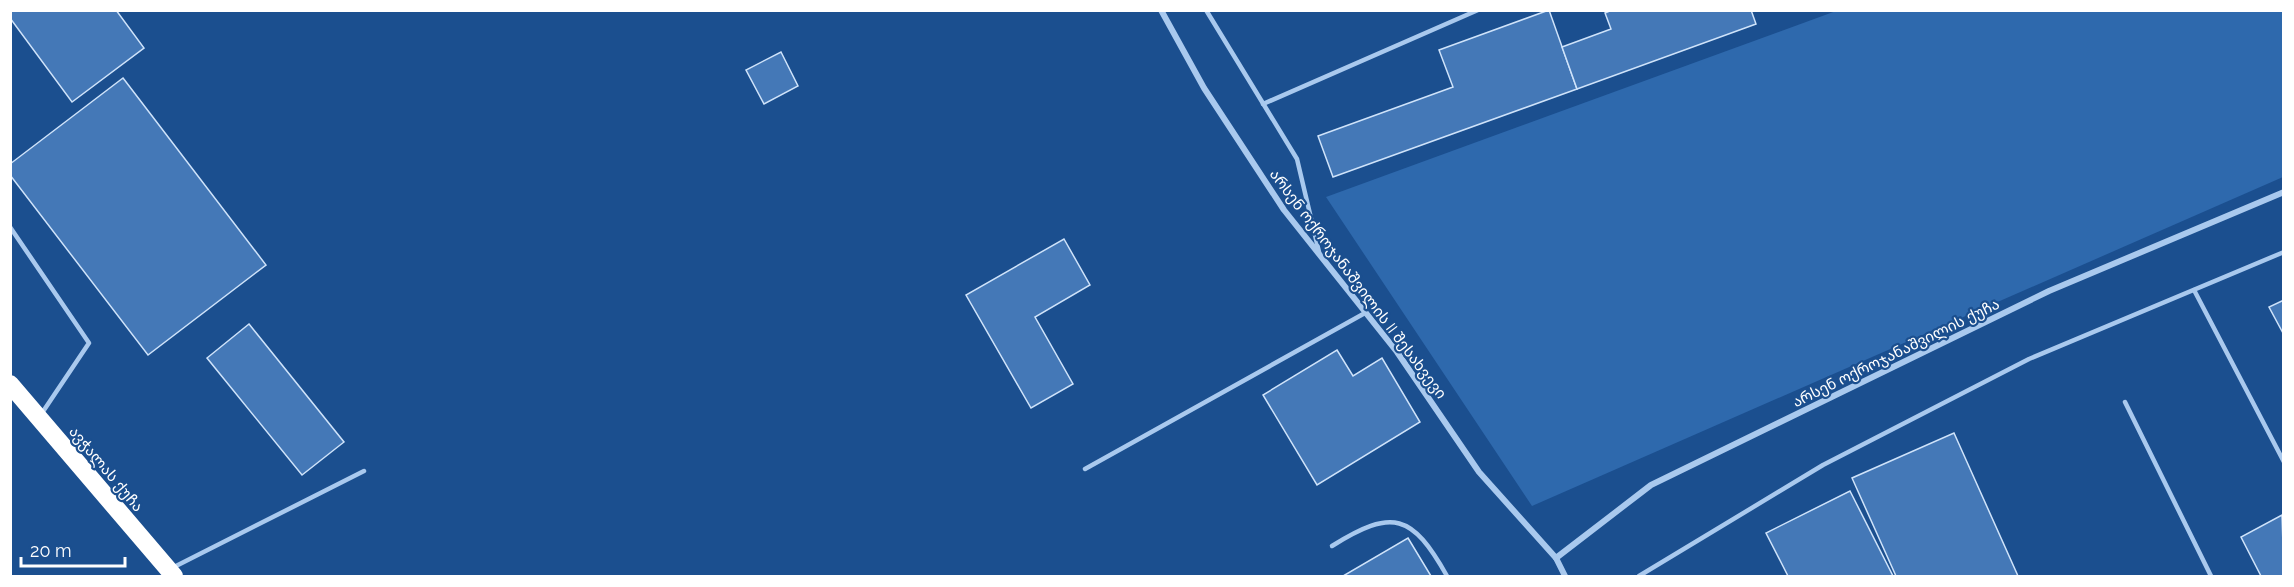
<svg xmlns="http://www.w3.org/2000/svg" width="2294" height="587" viewBox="0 0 2294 587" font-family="Raleway,'Noto Sans Georgian',sans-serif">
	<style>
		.green { fill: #2e69ad }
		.building { fill: #4478b7; stroke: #cfe3fa; stroke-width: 1.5 }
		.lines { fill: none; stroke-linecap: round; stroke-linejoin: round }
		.lane { stroke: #a9c9ee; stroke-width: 4.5 }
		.street { stroke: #a9c9ee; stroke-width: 6 }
		.highway { stroke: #fff; stroke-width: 18 }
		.labels { text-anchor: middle; stroke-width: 4.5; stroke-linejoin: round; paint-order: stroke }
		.street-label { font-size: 15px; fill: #fff; stroke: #1b4f8f }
	</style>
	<rect width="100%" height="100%" fill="#1b4f8f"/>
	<path class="green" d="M1836 11H2283V177L1532 506 1326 197Z"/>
	<g class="building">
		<path d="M10 10H116L144 48 72 102 10 18Z"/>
		<path d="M1549 10 1577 89 1333 177 1318 136 1453 87 1439 50Z"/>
		<path d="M1612 10H1751L1756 24 1577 89 1562 47 1611 29 1605 13Z"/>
		<path d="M781 52 798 86 764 104 746 70Z"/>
		<path d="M123 78 266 265 148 355 10 175V164Z"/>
		<path d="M1064 239 1090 285 1035 317 1073 384 1031 408 966 295Z"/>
		<path d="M2284 300V335L2269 307Z"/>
		<path d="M249 324 344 442 302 475 207 358Z"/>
		<path d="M1337 350 1353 376 1382 358 1420 422 1317 485 1263 395Z"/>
		<path d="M1954 433 2018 576H1896L1852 478Z"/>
		<path d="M1850 491 1893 576H1788L1766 533Z"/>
		<path d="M2282 515 2284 576H2261L2241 537Z"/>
		<path d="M1408 538 1431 576H1343Z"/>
	</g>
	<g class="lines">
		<g class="lane">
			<path d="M1206 10 1297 159 1319 252"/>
			<path d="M1263 104 1478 10"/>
			<path d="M10 227 89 343 42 413"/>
			<path d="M2194 290 2284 462"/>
			<path d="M2125 402 2211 576"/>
			<path d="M1085 469 1365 313"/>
			<path d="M1332 546C1393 508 1412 514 1447 576"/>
			<path d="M174 567 364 471"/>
			<path d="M1639 576 1823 465 2029 359 2284 252"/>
		</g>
		<g class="street">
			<path d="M1161 10 1204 88 1284 210 1397 352 1479 472 1556 558"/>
			<path d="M1565 576 1556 558 1651 485 2049 291 2284 192"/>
		</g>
		<path class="highway" d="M10 384 174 576"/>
	</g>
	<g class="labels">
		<g class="street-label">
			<text transform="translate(1358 284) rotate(53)" y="5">არსენ ოქროჯანაშვილის II შესახვევი</text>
			<text transform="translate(1896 353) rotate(-26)" y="5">არსენ ოქროჯანაშვილის ქუჩა</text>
			<text transform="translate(106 469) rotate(50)" y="5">ავჭალას ქუჩა</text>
		</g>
	</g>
	<rect width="2294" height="587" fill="none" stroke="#ffffff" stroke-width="24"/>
	<path d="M21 557v9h104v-9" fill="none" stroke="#ffffff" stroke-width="3"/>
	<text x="30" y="557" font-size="18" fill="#ffffff" stroke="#1b4f8f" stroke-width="4.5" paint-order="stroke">20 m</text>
</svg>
